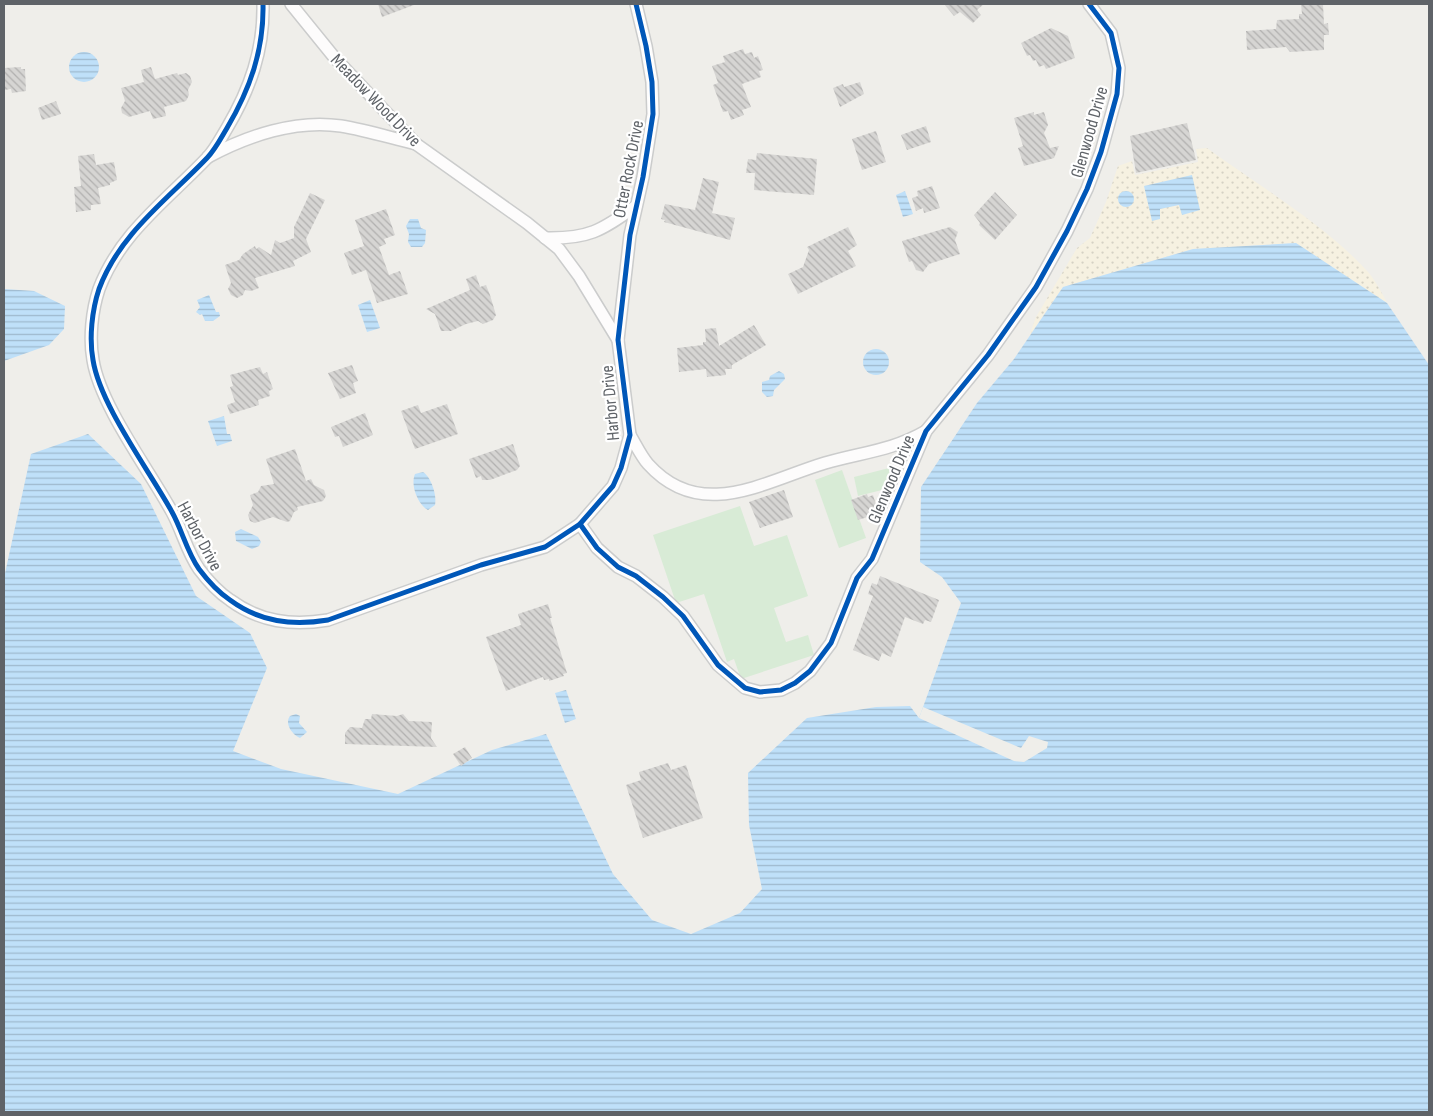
<svg xmlns="http://www.w3.org/2000/svg" width="1433" height="1116" viewBox="0 0 1433 1116" font-family="'Sofia Sans Condensed',sans-serif">
	<style>
		.grass { fill: #d8ebd6 }
		.sand { fill: url(#sand-dots) }
		.water { fill: url(#water-rules) }
		.pier { fill: #efeeea }
		.building { fill: url(#building-back-hatch) }
		.lines { fill: none; stroke-linecap: round; stroke-linejoin: round }
		.minor-casing { stroke: #cbcccc; stroke-width: 14 }
		.minor { stroke: #fdfcfc; stroke-width: 11 }
		.cycleway-casing { stroke: #fff; stroke-width: 8 }
		.cycleway { stroke: #0057b8; stroke-width: 5 }
		.labels { text-anchor: middle; stroke-width: 4.5; stroke-linejoin: round; paint-order: stroke }
		.street-label { font-size: 18px; fill: #5f6368; stroke: #fff }
	</style>
	<defs>
		<pattern id="sand-dots" width="8" height="8" patternUnits="userSpaceOnUse" patternTransform="scale(1.25)"><rect width="8" height="8" fill="#f6f1e1"/><path d="M2 2h.1M6 6h.1" fill="none" stroke="#d5d1c4" stroke-width="1.8" stroke-linecap="round"/></pattern>
		<pattern id="water-rules" width="6" height="5" patternUnits="userSpaceOnUse" patternTransform="scale(1.25)"><rect width="6" height="5" fill="#bfe0f9"/><path d="M0 2.5h6" fill="none" stroke="#9eb9cd"/></pattern>
		<pattern id="building-back-hatch" width="6" height="6" patternUnits="userSpaceOnUse" patternTransform="scale(1.25)"><rect width="6" height="6" fill="#d6d5d3"/><path d="M-1 5l2 2M0 0l6 6M5-1l2 2" fill="none" stroke="#b1b0af"/></pattern>
	</defs>
	<rect width="100%" height="100%" fill="#efeeea"/>
	<g class="grass">
		<path d="M889 468 894 487 858 496 854 477Z"/>
		<path d="M842 470 866 538 839 548 815 480Z"/>
		<path d="M740 506 754 546 787 535 808 596 774 608 786 642 808 635 814 655 741 679 734 659 727 662 704 594 676 603 653 535Z"/>
	</g>
	<path class="sand" d="M1207 148C1258 185 1328 227 1369 273 1376 282 1382 293 1387 303L1296 243 1193 249 1063 287 1029 336 1036 317 1077 248 1090 238 1106 202 1118 166 1132 161 1135 175 1198 162 1196 149Z"/>
	<g class="water">
		<circle cx="84" cy="67" r="15"/>
		<path d="M1192 175 1200 210 1182 215 1179 205 1160 209V219L1152 221 1144 186Z"/>
		<path d="M905 191 913 214 903 217 896 195Z"/>
		<circle cx="1126" cy="199" r="8"/>
		<path d="M410 219H418L421 228 426 230 425 243 422 247H411L408 242 409 234 406 226Z"/>
		<path d="M1296 243 1387 303 1429 365V1112H4V578L31 454 88 434 141 484 196 596 250 633 267 668 233 751 281 769 398 794 492 750 546 734 613 874 652 920 691 934 740 913 762 889 749 825 748 773 807 718 876 707 910 706 919 718 961 603 942 577 920 562 921 487 977 403 1014 359 1063 287 1193 249Z"/>
		<path d="M4 289 34 291 65 306 64 329 49 345 4 361Z"/>
		<path d="M209 295 216 312H219L220 316 213 321H205L202 314 200 315 196 312 200 307 197 300Z"/>
		<path d="M370 300 380 328 367 332 358 305Z"/>
		<circle cx="876" cy="362" r="13"/>
		<path d="M779 371 784 374 785 379 774 390 773 396 767 397 762 392V382L769 380 770 376Z"/>
		<path d="M224 416 227 434H230L232 441 217 446 208 421Z"/>
		<path d="M423 472C431 477 437 495 435 505L428 510C418 505 410 485 415 474Z"/>
		<path d="M241 529 258 537 261 542 259 546 252 549 236 541 235 532Z"/>
		<path d="M566 690 576 719 565 723 555 693Z"/>
		<path d="M296 714 300 716 299 723 307 732 300 738C293 735 284 724 290 716Z"/>
	</g>
	<path class="pier" d="M923 707 1021 748 1029 736 1048 742 1047 748 1024 762 1014 761 919 718Z"/>
	<g class="building">
		<path d="M378 4H414V5L382 17Z"/>
		<path d="M944 4H984L977 10 981 15 973 23 960 12 954 16Z"/>
		<path d="M1301 4H1323L1324 24 1328 23 1329 35H1324V50L1290 52 1286 47 1247 50 1246 31 1276 29 1277 20 1299 19V14H1302Z"/>
		<path d="M1051 28 1068 36 1075 58 1046 69 1044 65 1039 67 1036 60 1033 61 1030 55 1027 56 1021 43Z"/>
		<path d="M743 49 745 54 752 52 754 58 758 56 763 70 759 71 761 77 742 84 751 107 742 110 744 115 731 120 728 111 723 112 713 85 718 83 712 66 725 62 723 56Z"/>
		<path d="M21 67V69H25L26 91 12 93 11 89 4 90V68Z"/>
		<path d="M151 67 155 79 177 73 178 75 186 73 190 76 192 82 188 90 189 95 186 101 164 107 166 116 153 119 150 111 129 117 122 113 121 108 125 101 121 88 144 82 141 70Z"/>
		<path d="M860 82 864 94 840 107 833 88 843 84 844 87Z"/>
		<path d="M56 101 61 114 42 120 38 108Z"/>
		<path d="M1034 112V115L1044 112 1048 125 1044 133 1050 148 1059 146 1054 158 1024 166 1018 148 1023 146 1014 118Z"/>
		<path d="M1187 123 1196 160 1136 173 1130 136Z"/>
		<path d="M926 126 931 142 907 150 901 135Z"/>
		<path d="M876 131 886 162 862 170 852 139Z"/>
		<path d="M757 153 817 159 814 195 754 190 755 173H746L748 159 756 160Z"/>
		<path d="M94 154 96 165 114 162 117 180 110 183V185L98 188 101 204 91 205V210L76 212 74 187 81 186 78 156Z"/>
		<path d="M703 178 719 182 712 213 735 218 730 240 664 222 665 220 661 219 665 204 695 210Z"/>
		<path d="M932 186 940 208 924 213 923 208 916 211 912 198 918 196 917 191Z"/>
		<path d="M995 192 1017 215 995 240 979 225 980 223 974 215Z"/>
		<path d="M310 193 325 200 306 239 311 252 293 261 295 266 255 278 259 288 251 291 245 290 243 295 237 298 231 295 228 289 231 283 225 265 239 260 243 254 255 246 256 249 259 247 271 255 275 240 280 243 294 238V227Z"/>
		<path d="M386 209 395 235 384 239 386 244 379 247 389 275 400 271 408 294 377 303 366 270 352 275 344 253 364 246 355 220Z"/>
		<path d="M848 227 857 245 848 251 856 266 798 294 788 274 803 267 809 250 807 247Z"/>
		<path d="M950 227 958 232 955 240 960 254 929 264 923 272 916 270 912 261 909 262 902 241Z"/>
		<path d="M476 275 480 287 486 285 490 295 496 315 493 320 483 324 478 321 466 324 451 331H441L435 314 426 309 470 290 466 279Z"/>
		<path d="M754 325 766 345 732 365V369H725L726 375 707 377 706 369 679 372 677 348 703 345V342H706L705 329 716 328 719 346Z"/>
		<path d="M352 365 358 381 353 383 356 393 340 399 328 373Z"/>
		<path d="M260 367 263 374 267 372 273 389 269 391 270 396 258 400 259 405 230 414 227 405 235 402 230 387 233 386 230 375Z"/>
		<path d="M447 404 458 434 415 449 401 411 418 405 421 413Z"/>
		<path d="M365 413 373 435 343 447 339 436 335 437 331 427Z"/>
		<path d="M513 444 520 466 517 470 490 480H482L481 476 476 478 469 459Z"/>
		<path d="M295 449 306 481 311 479 314 485 324 490 326 496 323 501 297 507 298 510 294 512 290 521 287 522 273 517 255 523 250 521 248 515 253 505 250 495 258 492 261 486 274 484 266 459Z"/>
		<path d="M784 490 793 517 760 528 749 502Z"/>
		<path d="M867 494 868 497 873 495 878 511 873 512 874 515 858 520 851 500Z"/>
		<path d="M880 576 939 600 931 622 925 620 923 624 905 617 891 657 882 653 879 661 853 650 873 596 868 594 872 583 877 585Z"/>
		<path d="M548 604 552 618H550L567 673 563 674 564 676 549 681V679L544 680 543 677 506 691 486 637 521 625 518 614Z"/>
		<path d="M372 714 397 716 403 714 409 721 432 722 431 738 437 747 345 744V733L350 727 362 728 365 719H371Z"/>
		<path d="M465 747 472 758 461 766 453 754Z"/>
		<path d="M668 763 671 770 686 765 703 818 643 838 626 785 641 780 639 772Z"/>
	</g>
	<g class="lines">
		<defs>
			<g id="minor">
				<path d="M263 4C264 50 250 89 227 128 221 138 215 150 207 158 167 200 120 233 99 289 92 310 89 338 93 360 100 405 149 470 172 512 182 530 187 552 199 569 208 581 218 592 230 600 260 622 292 626 328 620L481 565 545 547 580 524 613 486 621 468 630 435 618 340 630 235 643 177 653 114 652 82 646 46 636 4"/>
				<path d="M291 4 334 57 416 144 527 223 559 249 579 276 618 340"/>
				<path d="M208 157C247 136 296 119 341 126 366 130 391 138 416 144"/>
				<path d="M545 238C588 239 601 231 636 206"/>
				<path d="M630 435C636 445 641 456 648 464 701 523 765 481 825 463 863 452 891 451 926 431"/>
				<path d="M580 524 597 548 618 567 636 576 663 597 683 616 718 665 745 688 760 692 781 690 795 683 810 671 831 643 857 578 872 559 926 431 988 355 1036 287 1067 231 1087 189 1101 152 1117 94 1119 68 1111 33 1089 4"/>
			</g>
		</defs>
		<use href="#minor" class="minor-casing"/>
		<use href="#minor" class="minor"/>
		<defs>
			<g id="cycleway">
				<path d="M263 4C264 50 250 89 227 128 221 138 215 150 207 158 167 200 120 233 99 289 92 310 89 338 93 360 100 405 149 470 172 512 182 530 187 552 199 569 208 581 218 592 230 600 260 622 292 626 328 620L481 565 545 547 580 524 613 486 621 468 630 435 618 340 630 235 643 177 653 114 652 82 646 46 636 4"/>
				<path d="M580 524 597 548 618 567 636 576 663 597 683 616 718 665 745 688 760 692 781 690 795 683 810 671 831 643 857 578 872 559 926 431 988 355 1036 287 1067 231 1087 189 1101 152 1117 94 1119 68 1111 33 1089 4"/>
			</g>
		</defs>
		<use href="#cycleway" class="cycleway-casing"/>
		<use href="#cycleway" class="cycleway"/>
	</g>
	<g class="labels">
		<g class="street-label">
			<text transform="translate(376 100) rotate(46)" y="6">Meadow Wood Drive</text>
			<text transform="translate(1089 132) rotate(-74)" y="6">Glenwood Drive</text>
			<text transform="translate(628 169) rotate(-79)" y="6">Otter Rock Drive</text>
			<text transform="translate(610 403) rotate(-95)" y="6">Harbor Drive</text>
			<text transform="translate(891 479) rotate(-67)" y="6">Glenwood Drive</text>
			<text transform="translate(200 536) rotate(62)" y="6">Harbor Drive</text>
		</g>
	</g>
	<rect width="1433" height="1116" fill="none" stroke="#5f6368" stroke-width="10"/>
</svg>
